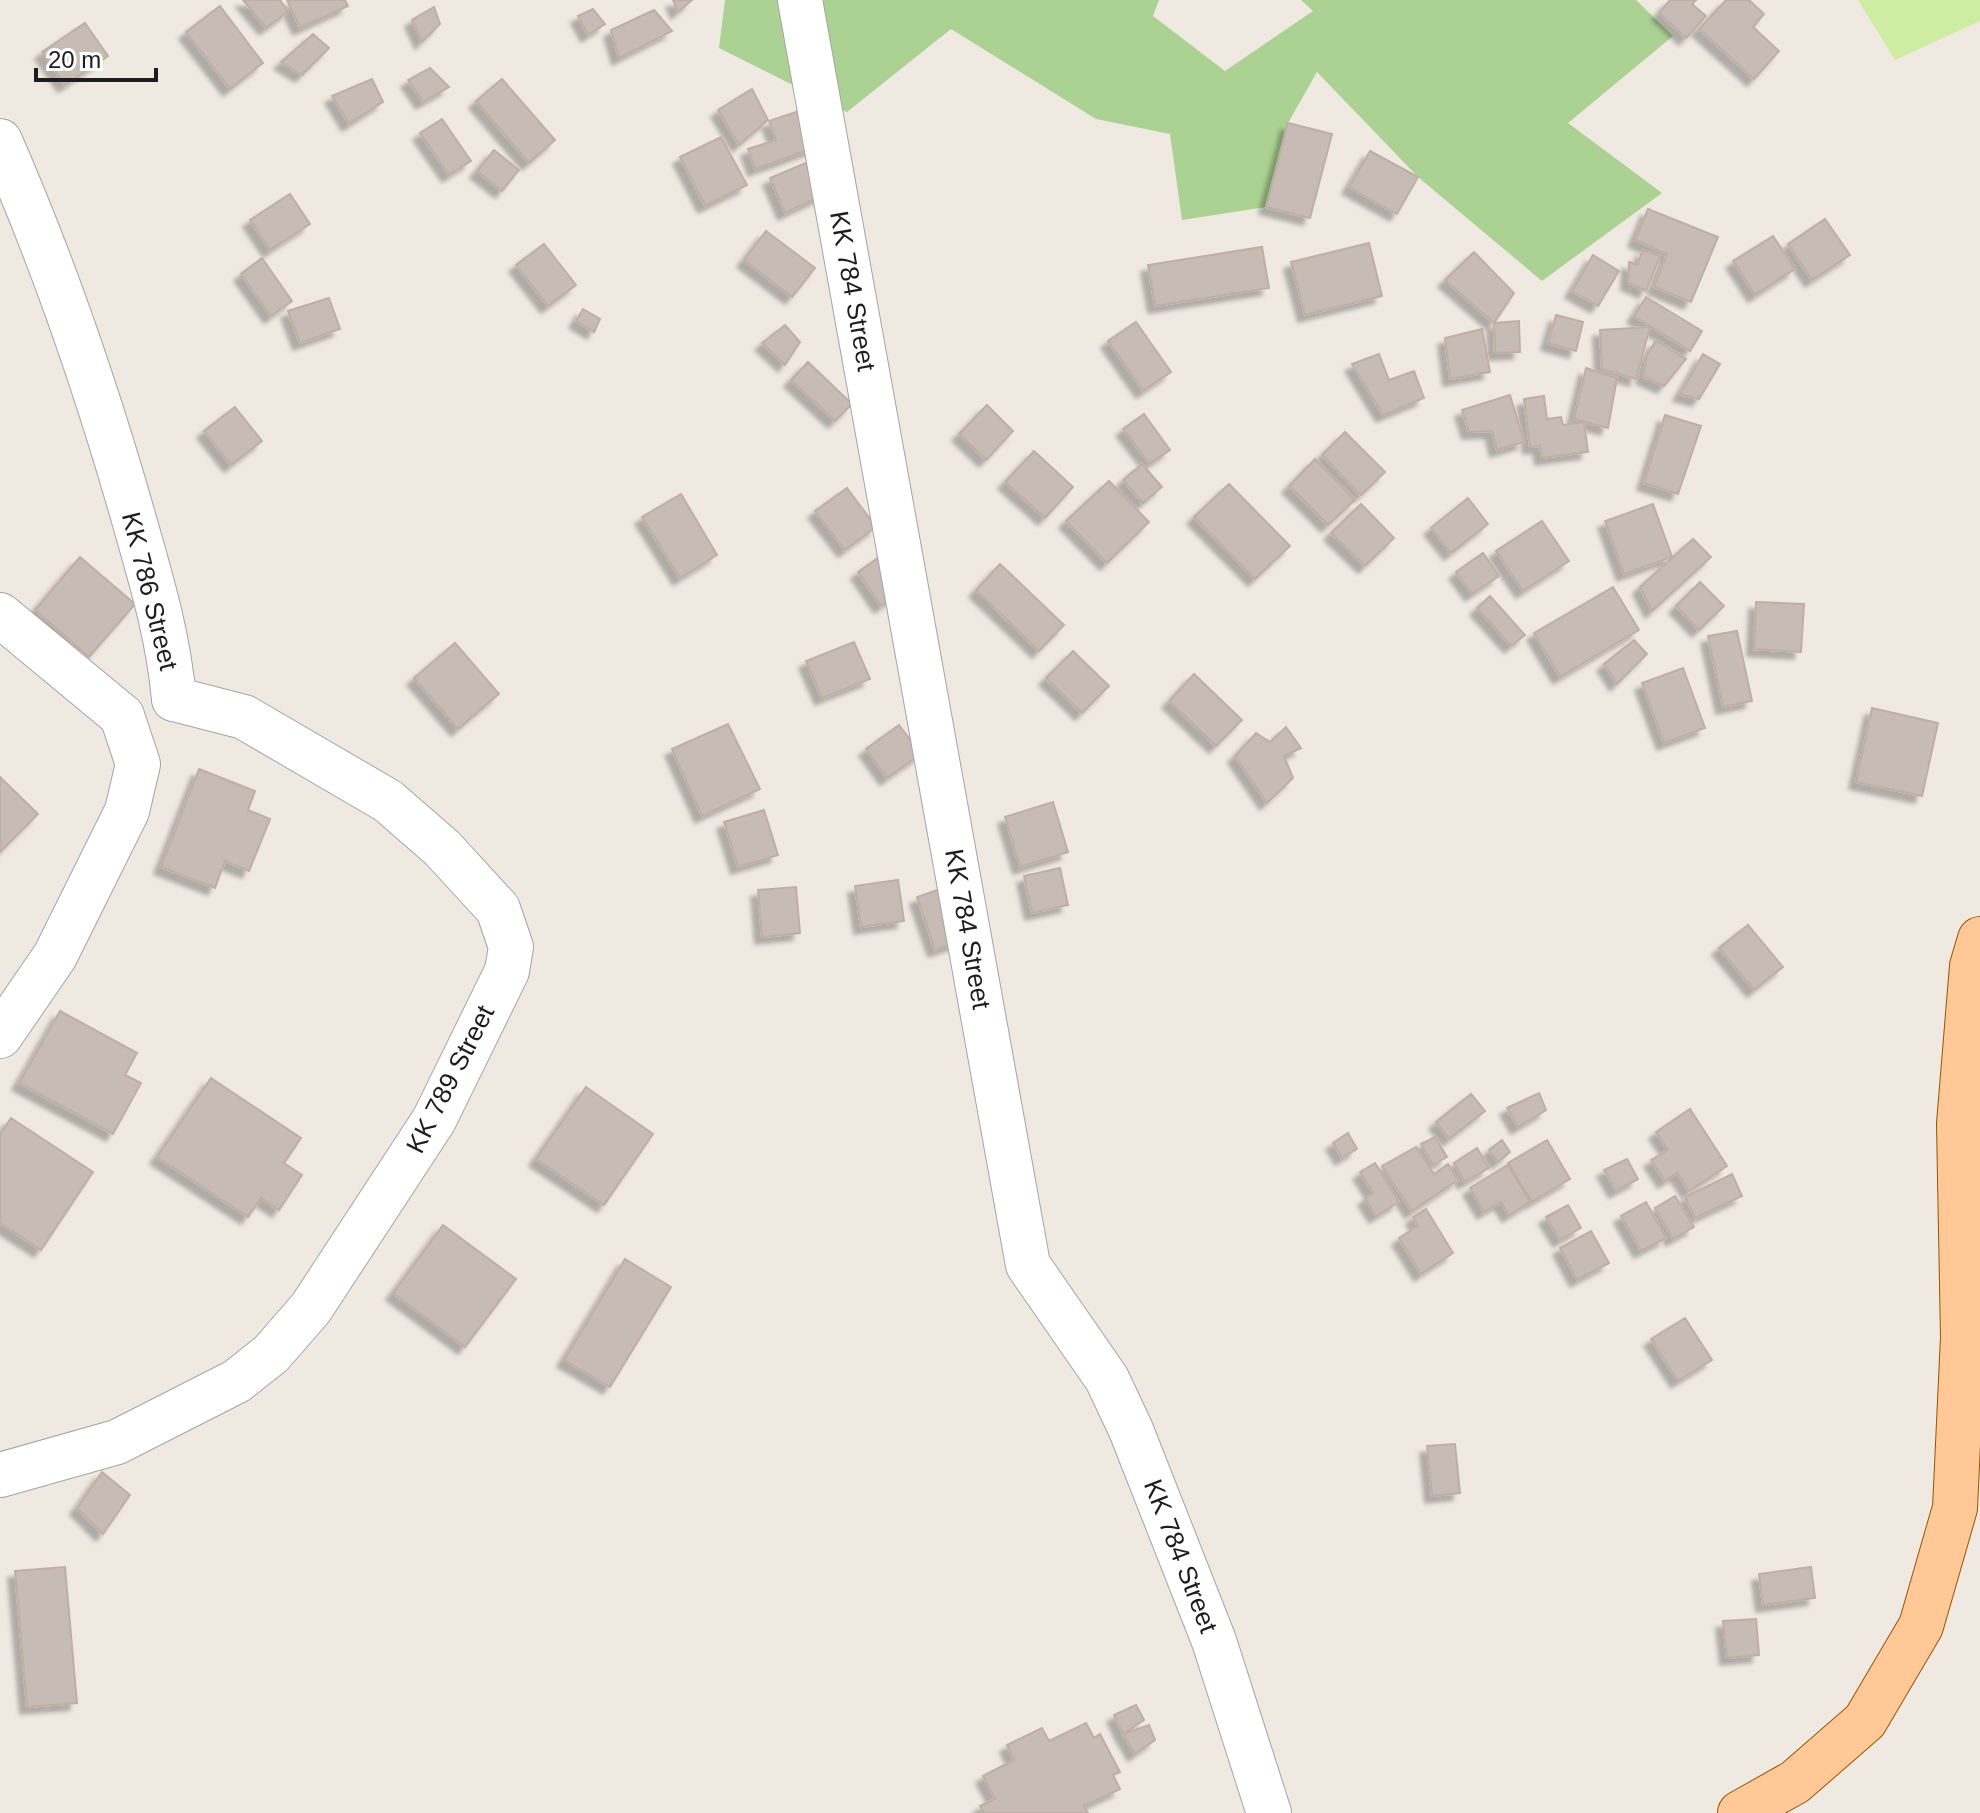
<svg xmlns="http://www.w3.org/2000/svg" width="1980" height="1813" viewBox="0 0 1980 1813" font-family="Arial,sans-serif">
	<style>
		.grass { fill: #ceeda3 }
		.forest { fill: #abd193 }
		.building { fill: #c7bbb5; stroke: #c1aea3; stroke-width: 2; filter: url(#shadow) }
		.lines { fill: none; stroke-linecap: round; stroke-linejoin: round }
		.minor-casing { stroke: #a4a4a4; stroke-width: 46 }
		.major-casing { stroke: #955600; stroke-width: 46 }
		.minor { stroke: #fff; stroke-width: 44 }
		.major { stroke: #ffc896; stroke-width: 44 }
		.labels { text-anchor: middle; stroke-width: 6; stroke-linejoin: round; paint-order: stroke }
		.street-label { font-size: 26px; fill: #1d1d1d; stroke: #fff }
	</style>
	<defs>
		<filter id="shadow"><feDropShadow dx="-7" dy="7" stdDeviation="2" flood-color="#0004"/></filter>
	</defs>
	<rect width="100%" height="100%" fill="#efe9e2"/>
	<path class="grass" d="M1858 0H1980V21L1895 60Z"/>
	<path class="forest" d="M725 0H1159L1153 16 1225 71 1313 11 1301 0H1636L1673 36 1568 123 1662 193 1542 281 1418 177 1317 72 1288 123 1266 207 1182 220 1170 134 1096 119 951 29 847 112 719 48Z"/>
	<g class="building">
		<path d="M243 0H280L288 12 266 28Z"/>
		<path d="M287 0H345L348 6 300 28Z"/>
		<path d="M673 0H692L678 12Z"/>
		<path d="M1670 0H1696L1692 4 1706 16 1686 38 1659 13Z"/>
		<path d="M1726 0H1749L1764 14 1753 27 1779 51 1754 79 1699 29Z"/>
		<path d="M220 6 263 63 230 89 186 32Z"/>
		<path d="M434 7 440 24 422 42 412 20Z"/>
		<path d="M593 9 605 24 588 35 578 16Z"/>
		<path d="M654 10 672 31 619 58 611 30Z"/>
		<path d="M85 23 108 56 65 85 42 52Z"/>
		<path d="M313 34 329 48 302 75 281 62Z"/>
		<path d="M430 68 449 87 423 102 408 80Z"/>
		<path d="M372 79 383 102 349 124 332 96Z"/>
		<path d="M502 79 555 140 529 163 476 101Z"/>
		<path d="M752 89 768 120 739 145 718 110Z"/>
		<path d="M808 108 822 145 755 169 748 149 776 140 769 121Z"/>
		<path d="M442 119 471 161 449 175 420 133Z"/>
		<path d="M1288 123 1332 134 1310 218 1266 207Z"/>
		<path d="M721 137 747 185 705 206 680 157Z"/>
		<path d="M494 150 519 170 502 191 477 171Z"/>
		<path d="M1370 151 1418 177 1397 214 1349 187Z"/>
		<path d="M827 154 840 187 785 213 770 178Z"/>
		<path d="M290 194 310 224 270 250 250 220Z"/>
		<path d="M1648 209 1718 237 1691 302 1654 287 1667 254 1635 240Z"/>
		<path d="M1825 219 1850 255 1812 280 1788 244Z"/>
		<path d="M766 231 815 268 792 297 744 260Z"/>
		<path d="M1773 236 1795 269 1755 295 1733 261Z"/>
		<path d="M1369 243 1382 296 1305 315 1291 262Z"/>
		<path d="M544 244 576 285 548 306 516 265Z"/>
		<path d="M1262 247 1269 288 1155 306 1148 265Z"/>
		<path d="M1643 250 1660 256 1646 291 1628 283 1629 262 1637 265Z"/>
		<path d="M1474 252 1514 293 1494 323 1445 280Z"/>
		<path d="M1593 255 1619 271 1598 306 1572 291Z"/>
		<path d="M262 258 292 301 271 316 241 274Z"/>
		<path d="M1646 297 1702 331 1690 351 1634 316Z"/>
		<path d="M329 298 340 329 300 343 288 311Z"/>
		<path d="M583 309 600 319 594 332 576 321Z"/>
		<path d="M1556 315 1583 322 1576 351 1548 343Z"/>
		<path d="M1519 321 1520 352 1495 353 1494 323Z"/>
		<path d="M1136 322 1171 372 1143 391 1108 341Z"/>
		<path d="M785 325 800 342 785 365 762 343Z"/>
		<path d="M1650 327 1636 379 1602 369 1600 330Z"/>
		<path d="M1482 329 1490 372 1450 379 1445 338Z"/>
		<path d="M1656 340 1686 359 1664 386 1643 377 1647 355Z"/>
		<path d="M1379 354 1389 380 1414 371 1424 398 1383 415 1352 364Z"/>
		<path d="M1703 354 1720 364 1699 399 1680 394Z"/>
		<path d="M808 362 852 404 835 421 791 380Z"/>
		<path d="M1586 368 1617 378 1608 428 1574 419Z"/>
		<path d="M1510 395 1524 442 1497 450 1492 431 1469 432 1462 410Z"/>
		<path d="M1544 396 1547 419 1561 417 1563 425 1584 422 1588 452 1542 458 1540 446 1530 447 1524 399Z"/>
		<path d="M987 405 1013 431 986 460 959 434Z"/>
		<path d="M235 407 262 441 231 465 204 431Z"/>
		<path d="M1144 414 1170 450 1150 464 1123 429Z"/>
		<path d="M1665 415 1701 426 1678 494 1644 483Z"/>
		<path d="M1345 432 1385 472 1361 495 1322 455Z"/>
		<path d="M1034 451 1073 487 1045 518 1005 482Z"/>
		<path d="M1315 459 1355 500 1328 525 1289 486Z"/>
		<path d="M1142 464 1162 487 1143 503 1123 480Z"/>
		<path d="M1109 481 1149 522 1107 563 1066 521Z"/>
		<path d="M1229 484 1290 546 1255 579 1194 517Z"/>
		<path d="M847 488 876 527 845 550 815 511Z"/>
		<path d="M681 494 717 555 680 578 642 517Z"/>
		<path d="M1468 498 1488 524 1451 553 1431 528Z"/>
		<path d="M1361 504 1394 538 1365 566 1331 533Z"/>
		<path d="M1653 504 1672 557 1624 574 1605 521Z"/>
		<path d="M1542 521 1569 561 1523 591 1496 551Z"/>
		<path d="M1693 539 1711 557 1652 611 1640 587Z"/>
		<path d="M898 544 921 578 881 606 858 572Z"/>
		<path d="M1483 553 1499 576 1472 594 1456 572Z"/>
		<path d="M80 557 135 604 89 657 35 610Z"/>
		<path d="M1000 564 1064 625 1039 651 976 590Z"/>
		<path d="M1700 582 1724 606 1699 630 1676 606Z"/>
		<path d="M1613 587 1639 630 1560 677 1534 633Z"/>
		<path d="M1490 596 1525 635 1511 646 1477 608Z"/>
		<path d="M1756 602 1804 604 1801 652 1754 649Z"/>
		<path d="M1737 631 1752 701 1723 707 1708 636Z"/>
		<path d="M1634 640 1647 654 1617 684 1604 664Z"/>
		<path d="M854 642 870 679 822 698 806 661Z"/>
		<path d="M455 643 499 694 458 729 414 678Z"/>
		<path d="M1073 651 1109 686 1082 713 1046 678Z"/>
		<path d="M1683 668 1705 728 1664 743 1642 683Z"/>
		<path d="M1194 674 1242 720 1216 746 1169 701Z"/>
		<path d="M1872 708 1938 723 1922 796 1856 782Z"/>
		<path d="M728 724 760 789 702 816 672 749Z"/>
		<path d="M899 725 921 754 887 778 866 749Z"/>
		<path d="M1286 727 1301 748 1284 756 1293 778 1267 803 1235 756 1256 733 1270 742Z"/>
		<path d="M199 769 255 791 248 810 270 819 249 871 225 861 215 888 161 867Z"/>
		<path d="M0 777 38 814 0 852Z"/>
		<path d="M1053 802 1068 852 1020 867 1005 817Z"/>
		<path d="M764 810 778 855 738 867 724 822Z"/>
		<path d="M1060 868 1068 905 1032 913 1024 876Z"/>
		<path d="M898 880 904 921 861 927 855 886Z"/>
		<path d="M957 883 976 936 935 950 917 897Z"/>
		<path d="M796 887 800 933 762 937 758 890Z"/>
		<path d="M1748 925 1783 967 1754 990 1719 948Z"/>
		<path d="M60 1011 137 1053 125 1075 141 1083 113 1134 19 1083Z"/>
		<path d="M211 1078 301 1138 284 1163 302 1175 279 1210 261 1198 248 1217 157 1157Z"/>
		<path d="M586 1087 653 1134 604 1205 536 1159Z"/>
		<path d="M1539 1093 1546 1110 1518 1127 1507 1108Z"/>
		<path d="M1471 1094 1485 1111 1449 1139 1436 1122Z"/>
		<path d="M1690 1109 1727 1166 1689 1191 1677 1173 1665 1181 1651 1160 1668 1150 1656 1132Z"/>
		<path d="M11 1118 93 1172 41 1250 0 1223V1134Z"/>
		<path d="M1348 1133 1357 1149 1342 1158 1333 1143Z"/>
		<path d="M1435 1137 1447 1157 1433 1165 1421 1144Z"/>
		<path d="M1502 1140 1510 1152 1498 1162 1489 1150Z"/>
		<path d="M1547 1140 1570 1179 1532 1202 1508 1163Z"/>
		<path d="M1416 1147 1434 1174 1448 1164 1458 1180 1412 1211 1382 1166Z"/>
		<path d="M1477 1148 1489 1168 1465 1182 1454 1163Z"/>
		<path d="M1627 1159 1638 1179 1616 1191 1604 1170Z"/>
		<path d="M1375 1163 1399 1202 1376 1216 1365 1198 1373 1193 1360 1172Z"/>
		<path d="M1508 1165 1530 1202 1509 1215 1501 1202 1484 1212 1470 1188Z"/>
		<path d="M1732 1174 1742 1196 1695 1218 1685 1197Z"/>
		<path d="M1675 1196 1694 1227 1673 1239 1655 1208Z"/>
		<path d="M1646 1202 1666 1238 1641 1251 1621 1216Z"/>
		<path d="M1568 1205 1581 1228 1560 1240 1546 1217Z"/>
		<path d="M1426 1209 1453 1253 1421 1274 1399 1238 1418 1226 1413 1217Z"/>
		<path d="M443 1225 516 1279 465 1347 393 1293Z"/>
		<path d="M1591 1231 1609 1263 1577 1280 1560 1248Z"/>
		<path d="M625 1259 671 1287 610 1387 564 1360Z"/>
		<path d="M1685 1318 1712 1360 1678 1381 1651 1339Z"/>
		<path d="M1455 1444 1460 1493 1432 1496 1427 1446Z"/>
		<path d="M102 1472 130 1495 103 1534 77 1508Z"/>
		<path d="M65 1567 77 1703 27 1707 15 1571Z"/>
		<path d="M1811 1567 1815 1598 1763 1605 1759 1574Z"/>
		<path d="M1756 1619 1759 1655 1727 1658 1723 1621Z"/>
		<path d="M1136 1705 1144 1720 1123 1734 1114 1715Z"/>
		<path d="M1086 1723 1094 1738 1100 1734 1120 1772 1113 1775 1120 1789 1084 1806 1088 1813H984L980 1806 995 1799 983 1776 1014 1760 1007 1745 1042 1728 1049 1741Z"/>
		<path d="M1149 1725 1155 1740 1135 1754 1123 1734Z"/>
	</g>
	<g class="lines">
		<defs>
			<g id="minor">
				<path d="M800 0 1028 1265 1107 1379 1131 1430 1214 1641 1269 1813"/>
				<path d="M0 141C52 260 95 384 131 509 149 573 168 632 174 699"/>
				<path d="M0 615 122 716"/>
				<path d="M0 1036 55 956 127 811 138 764 122 716"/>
				<path d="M0 1475 117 1442 237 1381 271 1354 311 1308 434 1120 507 971 511 947 498 909 442 848 388 801 244 717 174 699"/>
			</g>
			<path id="major" d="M1740 1813 1795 1782 1865 1721 1921 1626 1955 1508 1963 1337 1959 1124 1972 966 1980 939"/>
		</defs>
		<use href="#minor" class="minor-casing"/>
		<use href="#major" class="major-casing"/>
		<use href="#minor" class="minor"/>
		<use href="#major" class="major"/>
	</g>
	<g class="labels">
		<g class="street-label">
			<text transform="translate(853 291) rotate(80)" y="9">KK 784 Street</text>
			<text transform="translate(150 591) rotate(76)" y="9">KK 786 Street</text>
			<text transform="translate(968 929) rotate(80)" y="9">KK 784 Street</text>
			<text transform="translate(450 1079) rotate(-63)" y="9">KK 789 Street</text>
			<text transform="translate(1181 1556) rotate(69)" y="9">KK 784 Street</text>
		</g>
	</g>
	<path d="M36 68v12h120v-12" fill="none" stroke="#1d1d1d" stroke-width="4"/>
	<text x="48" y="68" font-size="24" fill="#1d1d1d" stroke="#ffffff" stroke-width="6" paint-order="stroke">20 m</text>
</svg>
